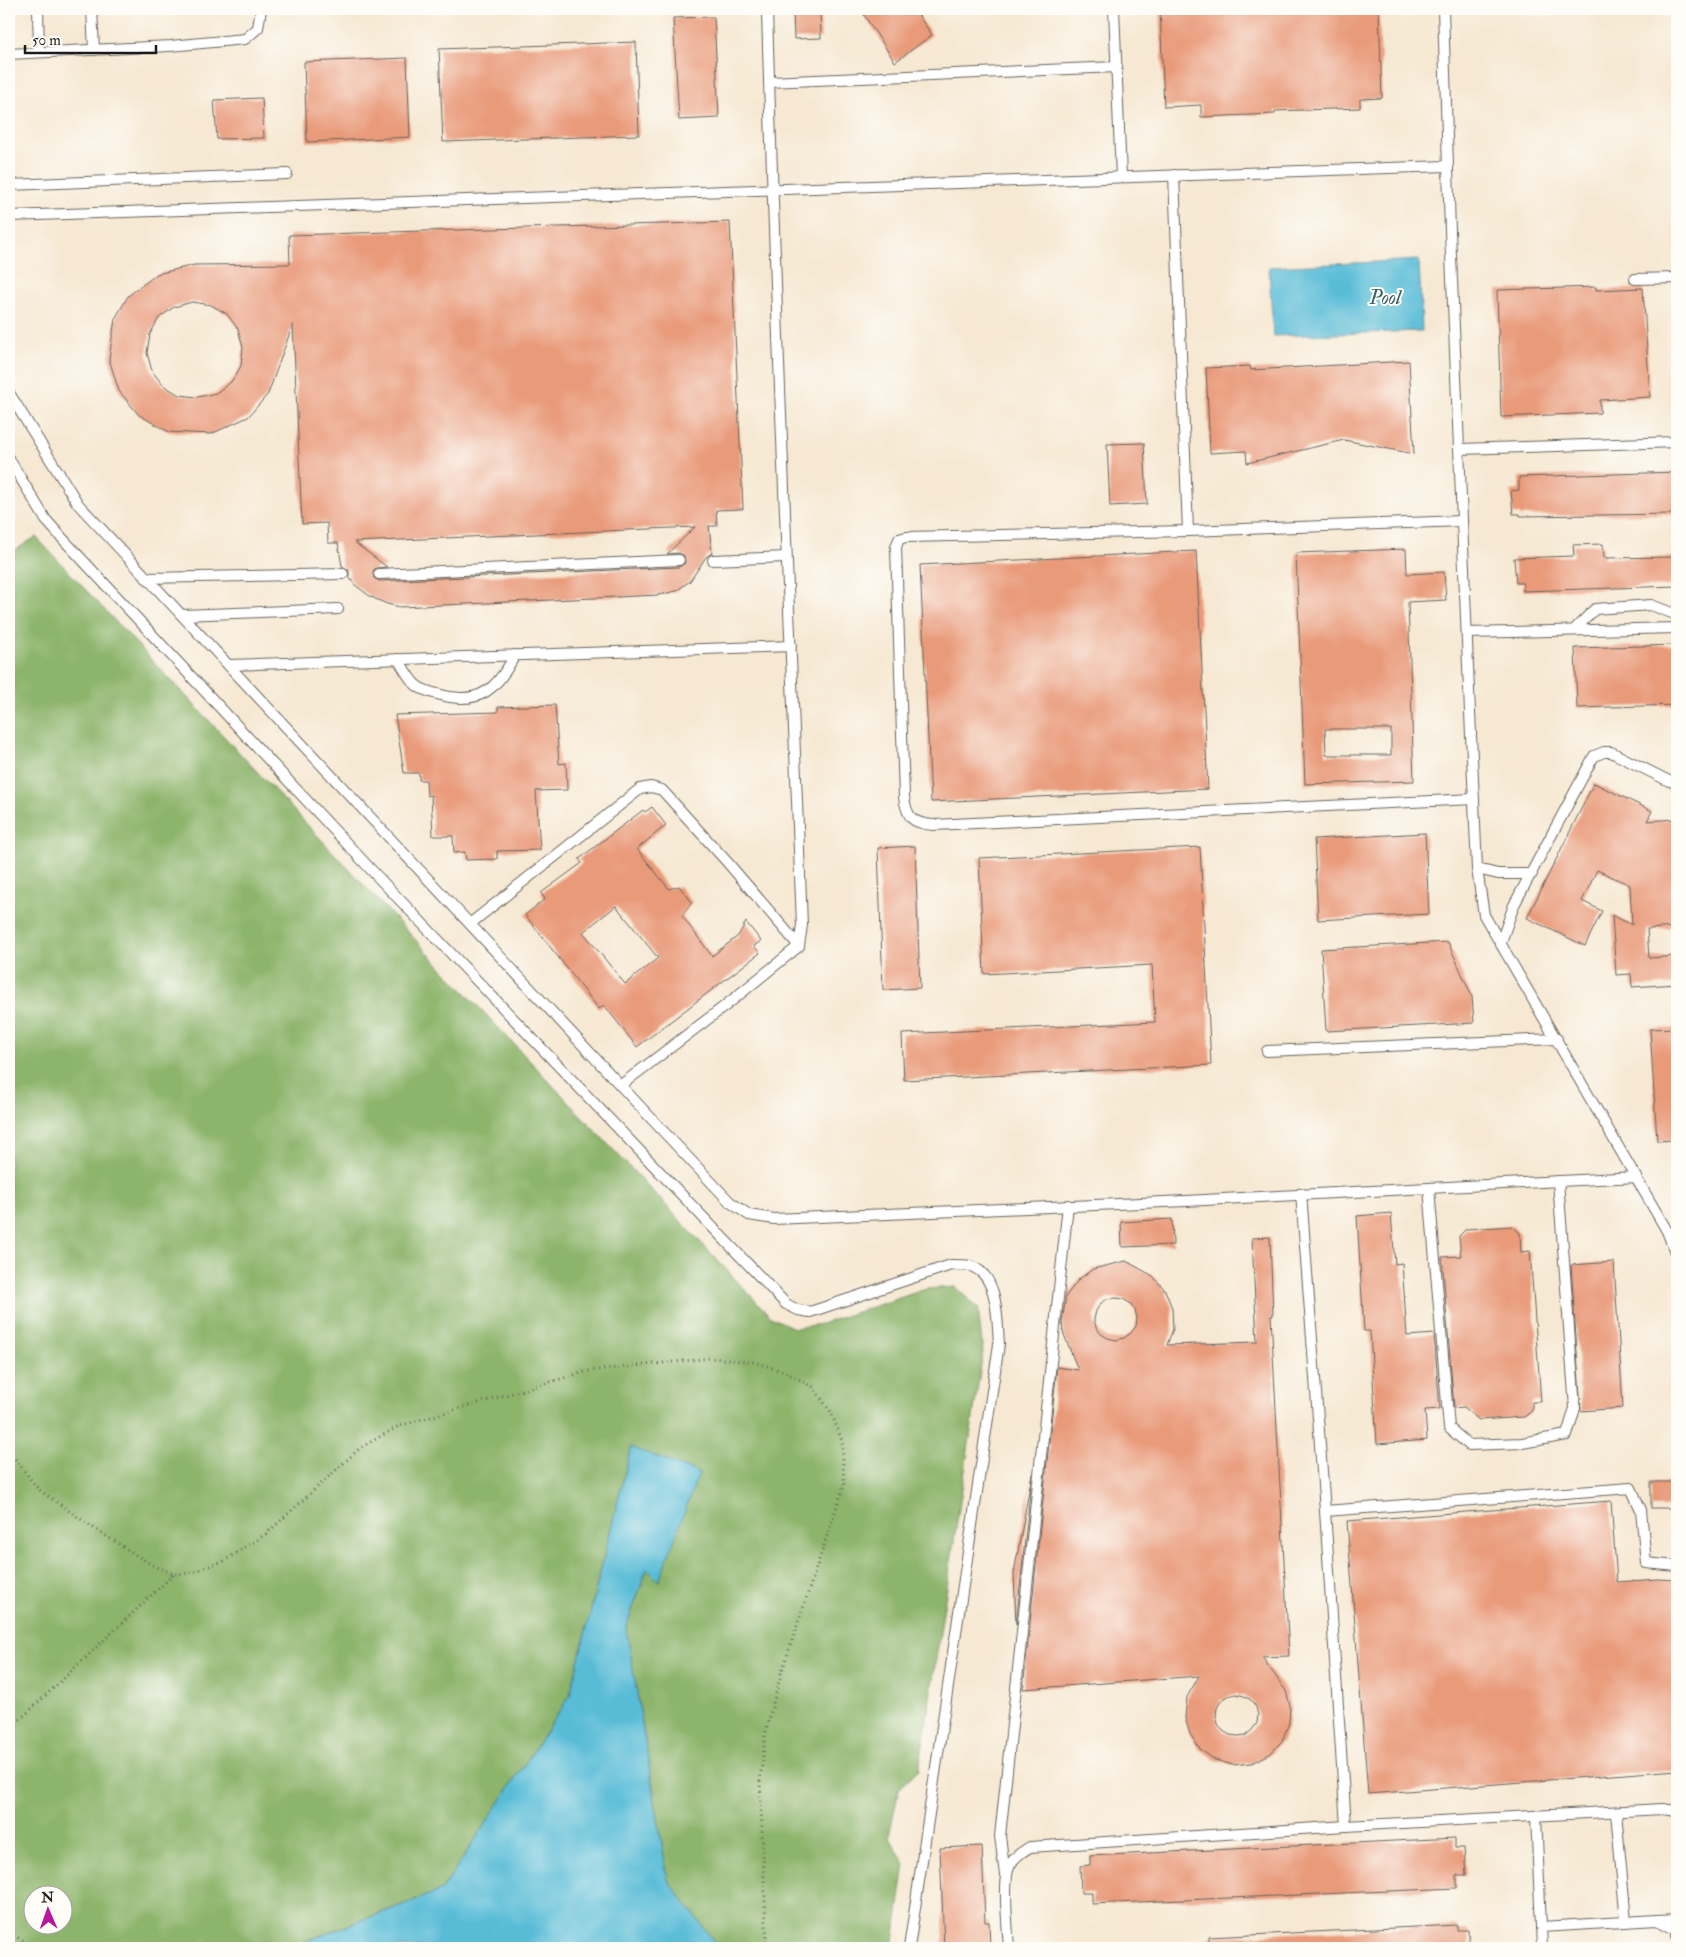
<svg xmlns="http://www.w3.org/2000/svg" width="1686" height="1957" viewBox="0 0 1686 1957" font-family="'IM FELL Double Pica',serif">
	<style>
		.forest { fill: #8cb46a; stroke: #546843; fill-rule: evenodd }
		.water { fill: #58bcd7; stroke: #3a6c7a }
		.building { fill: #e99a79; fill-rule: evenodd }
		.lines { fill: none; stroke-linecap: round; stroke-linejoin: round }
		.lane-casing { stroke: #68635c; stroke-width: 12 }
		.path { stroke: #68635c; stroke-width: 3; stroke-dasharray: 1 4; stroke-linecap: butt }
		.lane { stroke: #fff; stroke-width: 10 }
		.labels { text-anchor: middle; stroke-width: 4; stroke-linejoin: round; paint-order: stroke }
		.water-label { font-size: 20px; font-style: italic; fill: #345c67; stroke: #fdfcf7 }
	</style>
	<rect width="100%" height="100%" fill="#fdfcf7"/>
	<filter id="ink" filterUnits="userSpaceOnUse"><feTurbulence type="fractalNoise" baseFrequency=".02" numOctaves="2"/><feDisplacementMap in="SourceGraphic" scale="10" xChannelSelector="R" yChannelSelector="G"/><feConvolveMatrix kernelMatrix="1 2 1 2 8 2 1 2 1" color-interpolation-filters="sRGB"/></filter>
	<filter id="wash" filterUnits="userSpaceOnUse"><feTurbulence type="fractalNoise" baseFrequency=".0096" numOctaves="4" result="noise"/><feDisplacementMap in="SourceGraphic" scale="20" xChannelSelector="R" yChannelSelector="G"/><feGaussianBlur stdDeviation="1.12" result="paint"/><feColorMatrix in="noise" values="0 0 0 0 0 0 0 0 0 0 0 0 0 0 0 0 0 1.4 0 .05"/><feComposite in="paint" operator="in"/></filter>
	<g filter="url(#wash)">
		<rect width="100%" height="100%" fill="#f6e8d2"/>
		<path class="forest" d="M36 537 771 1317 794 1328 821 1324 926 1289 955 1287 978 1308 983 1352 919 1770 899 1789 889 1836 905 1864 893 1948H719L668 1880 626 1627 647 1569 659 1581 631 1447 570 1695 442 1890 303 1942 301 1948H9V554ZM32 1894H62V1924H32Z"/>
		<g class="water">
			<path d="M1419 260 1422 331 1273 336 1269 267Z"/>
			<path d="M631 1447 699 1473 659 1581 647 1569 626 1627 668 1880 719 1948H301L302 1943 442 1890 570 1695Z"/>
		</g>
		<g id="blocks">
			<g class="building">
				<path d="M793 9H820L821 38 794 39Z"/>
				<path d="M860 9H914L932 35 895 62Z"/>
				<path d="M1160 9H1379L1382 98 1360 99V108L1275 111V114L1201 117V105L1164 107Z"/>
				<path d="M714 17 719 118 679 120 673 18Z"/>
				<path d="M636 42 639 135 443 142 439 49Z"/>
				<path d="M407 58 410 137 307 142 304 62Z"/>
				<path d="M262 98 264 138 217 139 214 100Z"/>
				<path d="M730 222 743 509 716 510 717 526H709L712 553 706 557 690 581 676 591 659 595 400 607 387 604 371 597 355 585 349 577V570L342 566 338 543H328L327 523 302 524 293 324 268 394 248 417 211 434 169 432 139 415 119 391 109 359 115 319 128 296 157 274 194 265 290 264 289 235ZM192 302 211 305 227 314 238 329 243 347 241 366 231 382 216 393 198 397 179 395 163 385 152 371 147 353 150 334 159 318 174 307ZM695 527 667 554 679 553 684 556 685 563 679 567 379 581 374 578 373 571 376 568 387 567 354 542Z"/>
				<path d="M1596 287V290L1643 288 1650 397 1600 400V413L1501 417 1497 290Z"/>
				<path d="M1409 361 1414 454 1344 440 1247 463 1246 451 1210 453 1206 368 1250 366 1251 370Z"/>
				<path d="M1144 443 1147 504 1110 506 1107 444Z"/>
				<path d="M1677 472V514L1520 516V514H1513L1511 491 1519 490V477Z"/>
				<path d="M1603 544 1604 558 1677 557V586L1523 591V583H1516L1514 558 1574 556 1573 545Z"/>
				<path d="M1406 549 1407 574 1444 572 1446 600 1408 602 1414 781 1305 784 1296 553ZM1325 729H1391V755H1326Z"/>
				<path d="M1196 551 1208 789 931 802 920 565Z"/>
				<path d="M1677 645V705L1577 708 1575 648Z"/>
				<path d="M555 705 559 764 566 763 567 790 536 791 540 850 497 851V859L466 860 465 852 454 853 453 836H433L431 795 427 796 426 780H419V773H404L395 715 498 712V707Z"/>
				<path d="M1594 783 1652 811 1647 821 1677 819V927L1647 929 1649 958 1677 956V984L1632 987 1631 974 1616 975 1612 915 1632 925 1630 885 1597 870 1582 901 1602 911 1585 946 1527 918Z"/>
				<path d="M652 807 666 825 637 849 669 889 679 886 692 902 682 916 712 956 738 936 746 922 761 941 754 946 760 953 637 1047 604 1005 599 1009 525 915 545 899 541 893 582 863 579 859 643 810 645 812ZM616 906 658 958 625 984 583 932Z"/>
				<path d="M1425 833 1429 914 1318 920 1314 839Z"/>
				<path d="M915 846 920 988 883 990 878 848Z"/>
				<path d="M1200 847 1211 1065 904 1080 902 1034 1155 1022 1152 965 984 974 979 858Z"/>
				<path d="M1448 942 1472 997 1474 1023 1326 1031 1321 949Z"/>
				<path d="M1677 1028V1140L1657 1141 1650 1029Z"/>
				<path d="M1391 1213 1395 1264 1402 1263 1407 1336 1434 1334 1440 1409 1425 1410 1427 1440 1377 1444 1370 1331H1364L1357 1216Z"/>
				<path d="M1172 1219 1173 1245 1122 1247 1121 1222Z"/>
				<path d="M1512 1226 1520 1233 1521 1252 1530 1251 1541 1402H1532V1411L1524 1417 1479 1420 1464 1407 1454 1408 1442 1257 1461 1256 1459 1236 1466 1229Z"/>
				<path d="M1270 1237 1273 1316H1271L1289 1656 1262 1657 1286 1691 1290 1706 1289 1723 1282 1741 1270 1754 1252 1763 1233 1765 1215 1760 1200 1749 1190 1734 1185 1718 1187 1697 1199 1676 1023 1689 1057 1367 1078 1370 1063 1332 1062 1322 1066 1296 1079 1279 1093 1269 1126 1261 1153 1276 1165 1290 1172 1308 1173 1329 1167 1345 1257 1342 1252 1238ZM1115 1298 1123 1299 1130 1303 1135 1310 1137 1318 1136 1326 1131 1333 1124 1338 1116 1340 1108 1338 1101 1334 1096 1327 1094 1319 1096 1311 1100 1304 1107 1299ZM1236 1694 1244 1696 1251 1700 1256 1707 1258 1715 1257 1723 1252 1730 1246 1735 1238 1736 1230 1735 1223 1731 1218 1724 1216 1716 1217 1708 1221 1701 1228 1696Z"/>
				<path d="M1614 1262 1623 1408 1581 1411 1571 1265Z"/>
				<path d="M1032 1474 1016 1624 1014 1573Z"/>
				<rect x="1651" y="1482" width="26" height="26"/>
				<path d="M1611 1501 1617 1582 1658 1579 1677 1580V1770L1368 1794 1347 1521Z"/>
				<path d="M1455 1838V1848H1464L1466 1875H1457V1888L1092 1904V1893H1081L1080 1866 1090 1865V1856Z"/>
				<path d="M982 1846 985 1922H989L990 1948H944L940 1848Z"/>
				<path d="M1457 1925V1930H1468L1469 1948H1209V1937Z"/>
			</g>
		</g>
	</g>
	<g filter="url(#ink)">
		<use href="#blocks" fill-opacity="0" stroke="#68635c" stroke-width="1"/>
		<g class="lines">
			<defs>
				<g id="lane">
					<path d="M38 9 39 52"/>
					<path d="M92 9 94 50"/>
					<path d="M1114 9 1121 177"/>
					<path d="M1443 9 1450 231 1469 690 1477 869 1484 915 1667 1231 1677 1257"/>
					<path d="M9 54 170 46 245 39 258 28 261 9"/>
					<path d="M769 82 1117 67"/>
					<path d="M1174 175 1188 531"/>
					<path d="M9 185 287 174"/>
					<path d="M9 216 1447 166"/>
					<path d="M1635 279 1677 278"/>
					<path d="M9 393 78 504 663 1131 730 1202 749 1215 774 1219 1186 1201 1637 1177"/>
					<path d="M1460 449 1677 442"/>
					<path d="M9 459 46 520 63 539 376 875 786 1304 798 1310 810 1312 951 1265C957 1265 964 1265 970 1266 999 1274 997 1320 999 1344L909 1948"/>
					<path d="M1462 521 1188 531 906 537 899 539 896 547 904 797C907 818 912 823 933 825L1474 799"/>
					<path d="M713 560 786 557"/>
					<path d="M379 574 679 560"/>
					<path d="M146 578 343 574"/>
					<path d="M182 615 338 609"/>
					<path d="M1574 630 1595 609 1651 605 1677 615"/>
					<path d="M1467 633 1677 628"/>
					<path d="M398 659C403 667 409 679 416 685 423 691 433 693 441 695 481 706 498 687 515 655"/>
					<path d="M229 665 791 646"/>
					<path d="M1477 869 1498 874H1532"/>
					<path d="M471 923 640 789 651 787 662 790 728 863 799 946"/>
					<path d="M1501 942 1514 905 1594 756 1604 752H1611L1669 781 1677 782"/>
					<path d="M1267 1051 1557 1039"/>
					<path d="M621 1085 725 1006 799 946 802 925C790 619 775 314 767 9"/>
					<path d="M1429 1188 1449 1428 1469 1445 1522 1443 1567 1435 1575 1408 1558 1181"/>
					<path d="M1301 1193 1325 1511 1346 1826"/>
					<path d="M1325 1511 1631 1488 1641 1510 1646 1563 1677 1566"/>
					<path d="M1616 1812 1626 1922"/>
					<path d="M1536 1816 1542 1948"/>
					<path d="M1005 1875 1000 1836 1068 1205"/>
					<path d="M1658 1920 1677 1919"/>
					<path d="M1541 1927 1657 1920 1677 1930V1936"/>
					<path d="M1009 1948C1008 1930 1002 1879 1010 1865 1015 1856 1022 1852 1030 1847L1346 1826 1662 1809 1677 1811"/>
				</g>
			</defs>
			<use href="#lane" class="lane-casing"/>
			<g class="path">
				<path d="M9 1451 38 1489 95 1529 152 1565 174 1574 190 1573 224 1561 266 1534 360 1448 399 1426 588 1371 711 1358 754 1362 785 1372 813 1387 831 1412 842 1441 844 1485 781 1674 766 1730 760 1781 767 1948"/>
				<path d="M9 1730 174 1574"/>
				<path d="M9 1933 32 1945 64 1948"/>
			</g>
			<use href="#lane" class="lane"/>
		</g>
	</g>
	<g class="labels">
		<g class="water-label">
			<text x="1385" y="304">Pool</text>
		</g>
	</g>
	<rect width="1686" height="1957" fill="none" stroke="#fdfcf7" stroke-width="30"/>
	<g transform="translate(48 1910) rotate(358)"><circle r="24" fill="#fdfcf7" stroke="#a3a29f"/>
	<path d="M0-4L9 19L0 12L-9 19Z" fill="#b5179e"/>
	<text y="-8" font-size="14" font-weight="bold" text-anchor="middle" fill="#1c1c1c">N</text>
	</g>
	<path d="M25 45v8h131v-8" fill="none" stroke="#1c1c1c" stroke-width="2.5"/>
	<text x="32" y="45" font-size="15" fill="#1c1c1c" stroke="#fdfcf7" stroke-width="4" paint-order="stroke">50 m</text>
</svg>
